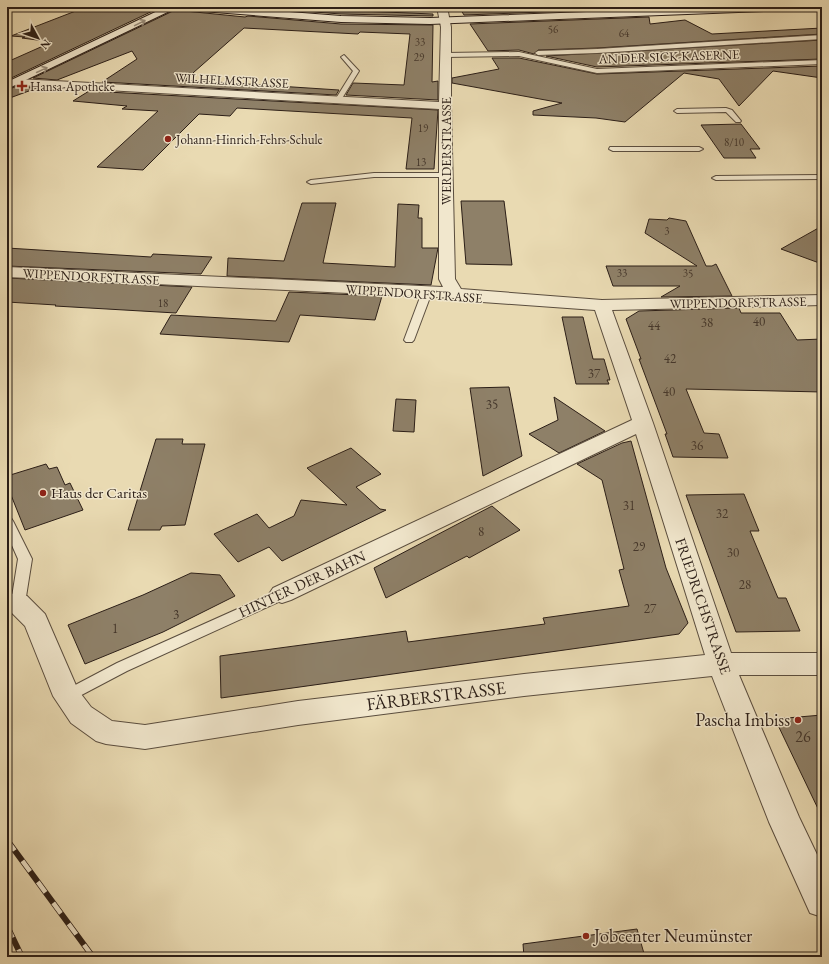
<svg xmlns="http://www.w3.org/2000/svg" width="829" height="964" viewBox="0 0 829 964" font-family="'EB Garamond',serif">
	<style>
		.building { fill: #8e8068; stroke: #2b1e17 }
		.lines { fill: none; stroke-linecap: round; stroke-linejoin: round }
		.lane-casing { stroke: #5a4d3e; stroke-width: 2 }
		.street-casing { stroke: #5a4d3e; stroke-width: 2 }
		.secondary-casing { stroke: #2b1e17; stroke-width: 2 }
		.lane { fill: #f1e7cd; fill-rule: evenodd }
		.street { fill: #f1e7cd; fill-rule: evenodd }
		.secondary { fill: #f1e7cd; fill-rule: evenodd }
		.rail-casing { stroke: #2b1e17; stroke-width: 6 }
		.rail { stroke: #f1e7cd; stroke-width: 4.5; stroke-dasharray: 13; stroke-linecap: butt }
		.oneway { stroke: #988d7b }
		.poi-dot { fill: #8f2418; stroke: #f1e7cd; stroke-width: 1.5 }
		.labels { text-anchor: middle; stroke-width: 3; stroke-linejoin: round; paint-order: stroke }
		.far-number-label { font-size: 11px; fill: #44362b }
		.far-street-label { font-size: 13px; fill: #2b1e17; stroke: #f1e7cd }
		.far-poi-label { font-size: 13px; fill: #2b1e17; stroke: #f1e7cd; text-anchor: start }
		.number-label { font-size: 13px; fill: #44362b }
		.poi-label { font-size: 15px; fill: #2b1e17; stroke: #f1e7cd; text-anchor: start }
		.street-label { font-size: 15px; fill: #2b1e17; stroke: #f1e7cd }
		.near-number-label { font-size: 16px; fill: #44362b }
		.near-street-label { font-size: 18px; fill: #2b1e17; stroke: #f1e7cd }
		.near-poi-label { font-size: 18px; fill: #2b1e17; stroke: #f1e7cd; text-anchor: end }
	</style>
	<rect width="100%" height="100%" fill="#e9dab2"/>
	<filter id="stains"><feTurbulence type="fractalNoise" baseFrequency=".005" numOctaves="4"/><feColorMatrix values="0 0 0 0 .2 0 0 0 0 .09 0 0 0 0 .02 0 0 0 .5 -.17"/></filter>
	<radialGradient id="worn" r=".72"><stop offset=".6" stop-color="#630" stop-opacity="0"/><stop offset="1" stop-color="#630" stop-opacity=".3"/></radialGradient>
	<g class="building">
		<path d="M86 7 159 8 7 80V62L52 42 22 38 25 37 11 36Z"/>
		<path d="M263 7 433 14V16L341 14 261 8Z"/>
		<path d="M459 7H649V8L464 15Z"/>
		<path d="M175 10 245 17 248 16 341 24 433 25 432 82 438 81V100L346 95 353 83 404 85 410 34 360 32 358 34 244 28 185 80 339 90 336 95 102 82 137 59 132 51 57 80 33 78Z"/>
		<path d="M649 17 650 24 685 20 712 34 822 28V34L597 48 538 50 534 54 519 50 488 51 470 24Z"/>
		<path d="M822 40V59L597 67 546 56Z"/>
		<path d="M492 58H519L597 74 822 66V78L773 71 739 106 719 79 684 73 625 122 596 118 533 115V111L562 103 452 83V78L499 69Z"/>
		<path d="M17 86H18L37 88 7 99V90Z"/>
		<path d="M89 91 438 110 434 169H406L412 118 237 108 230 116 199 114 143 170 97 167 158 111 122 109 127 106 73 101Z"/>
		<path d="M741 124 760 149H750L756 158H724L701 125Z"/>
		<path d="M461 201H504L512 265 466 264Z"/>
		<path d="M302 203H336L323 263 395 267 398 204 419 205 418 218H422V248H438L431 285 227 276 228 258 284 261Z"/>
		<path d="M669 218 686 221 706 266H712L716 264 732 296 661 297 680 286H613L606 266H697L645 233 649 219 667 220Z"/>
		<path d="M822 226V264L781 249Z"/>
		<path d="M7 248 151 257 153 254 212 257 201 274 7 266Z"/>
		<path d="M7 278 192 287 176 313 55 306 56 305 7 302Z"/>
		<path d="M289 292 382 296 375 320 300 315 289 342 160 334 171 315 276 321Z"/>
		<path d="M739 308 741 313H780L797 340 822 339V392L686 389 704 433 719 434 728 458 673 457 665 434H667L639 359H641L626 319 639 311Z"/>
		<path d="M562 317H583L593 359H604L610 380H607L609 384H576Z"/>
		<path d="M509 387 522 456 483 476 470 388Z"/>
		<path d="M554 397 605 431 559 453 529 434 558 420Z"/>
		<path d="M396 399 416 400 414 432 393 431Z"/>
		<path d="M156 439H183L182 444H205L185 525 162 526 160 530H128Z"/>
		<path d="M631 441 666 568 688 623 679 634 221 698 220 656 406 631 408 642 545 624 543 618 629 606 619 570 624 569 602 480 577 464 622 443Z"/>
		<path d="M351 448 381 474 356 487 380 509 386 510 282 561 269 547 238 562 214 534 257 514 269 528 294 516 301 500 347 505 307 468Z"/>
		<path d="M46 464 49 469 57 467 65 485 70 483 83 510 25 530 7 485V476Z"/>
		<path d="M744 494 759 531H750L778 598H786L800 631 736 632 686 495Z"/>
		<path d="M492 506 520 530 469 558 467 556 386 598 374 568Z"/>
		<path d="M191 573 220 575 235 596 163 632 85 664 68 625 143 595Z"/>
		<path d="M822 715V817L775 719Z"/>
		<path d="M637 929 645 957H524L523 944Z"/>
	</g>
	<g class="lines">
		<defs>
			<g id="lane">
				<path d="M822 35V39L597 53 538 55 535 53 538 51 597 49Z"/>
				<path d="M519 52 597 69 822 60V64L597 73 519 56 446 57 443 55 446 53Z"/>
				<path d="M344 55 359 71 341 100 338 102 335 100 353 71 341 57Z"/>
				<path d="M726 108 732 110 741 121 740 122H736L726 112 677 113 674 111 677 109Z"/>
				<path d="M610 147H699L703 149 699 151H613L609 149Z"/>
				<path d="M374 173H446L450 175 446 177H374L311 184 307 182 311 180Z"/>
				<path d="M822 175V179L716 180 712 178 716 176Z"/>
				<path d="M427 289 432 292 414 340 412 342H406L404 340 422 292Z"/>
				<path d="M7 517 11 518 13 521 32 559 25 603 23 607 18 608 13 607 11 603 18 559 7 534Z"/>
				<path d="M282 589 287 590 289 594 287 598 127 671 72 700 67 702 62 700 59 696 62 692 117 663Z"/>
			</g>
			<path id="street" d="M437 7H447L451 27V106L455 279 461 289 602 300 822 295V305L612 310 653 423 731 653H822V675H739L799 817 822 865V917L810 913 769 822 712 676 524 696 298 725 145 749 106 744 96 741 71 723 53 696 25 626 11 612 7 611V593L27 596 45 614 78 690 91 707 112 721 145 725 298 701 524 674 705 655 636 434 291 600 282 603 273 600 269 594 273 588 632 420 595 310 468 301 454 298 7 277V267L443 287 439 279V109L18 85 12 82 18 79 439 102 441 27Z"/>
			<g id="secondary">
				<path d="M166 7H178L7 89V82Z"/>
				<path d="M184 7H224L341 16 430 18 717 7H792L787 10 430 24 341 22 189 10Z"/>
			</g>
		</defs>
		<use href="#lane" class="lane-casing"/>
		<use href="#street" class="street-casing"/>
		<use href="#secondary" class="secondary-casing"/>
		<use href="#lane" class="lane"/>
		<use href="#street" class="street"/>
		<use href="#secondary" class="secondary"/>
		<defs>
			<g id="rail">
				<path d="M7 840 93 957"/>
				<path d="M7 926 22 957"/>
			</g>
		</defs>
		<use href="#rail" class="rail-casing"/>
		<use href="#rail" class="rail"/>
	</g>
	<defs><path id="oneway-shaft" d="M-6 0H5M1.5-3L5.5 0L1.5 3" fill="none" stroke-width="1.6" stroke-linecap="round" stroke-linejoin="round"/></defs>
	<g class="oneway">
		<use href="#oneway-shaft" transform="translate(140 23) rotate(-26)"/>
		<use href="#oneway-shaft" transform="translate(42 70) rotate(-25)"/>
	</g>
	<g class="poi-dot">
		<path d="M20 80h4v4h4v4h-4v4h-4v-4h-4v-4h4z"/>
		<circle cx="168" cy="139" r="4"/>
		<circle cx="43" cy="493" r="4"/>
		<circle cx="798" cy="720" r="4"/>
		<circle cx="586" cy="936" r="4"/>
	</g>
	<g class="labels">
		<g class="far-number-label">
			<text x="553" y="33">56</text>
			<text x="624" y="37">64</text>
			<text x="420" y="46">33</text>
			<text x="419" y="61">29</text>
			<text x="423" y="132">19</text>
			<text x="734" y="146">8/10</text>
			<text x="421" y="166">13</text>
			<text x="667" y="235">3</text>
			<text x="622" y="277">33</text>
			<text x="688" y="277">35</text>
			<text x="163" y="307">18</text>
		</g>
		<g class="far-street-label">
			<text transform="translate(669 56) rotate(-2)" y="5">AN DER SICK-KASERNE</text>
			<text transform="translate(232 80) rotate(3)" y="5">WILHELMSTRASSE</text>
			<text transform="translate(446 151) rotate(-90)" y="5">WERDERSTRASSE</text>
			<text transform="translate(91 276) rotate(3)" y="5">WIPPENDORFSTRASSE</text>
			<text transform="translate(414 293) rotate(4)" y="5">WIPPENDORFSTRASSE</text>
			<text transform="translate(738 302) rotate(-1)" y="5">WIPPENDORFSTRASSE</text>
		</g>
		<g class="far-poi-label">
			<text x="30" y="91">Hansa-Apotheke</text>
			<text x="176" y="144">Johann-Hinrich-Fehrs-Schule</text>
		</g>
		<g class="number-label">
			<text x="759" y="326">40</text>
			<text x="707" y="327">38</text>
			<text x="654" y="330">44</text>
			<text x="670" y="363">42</text>
			<text x="594" y="378">37</text>
			<text x="669" y="396">40</text>
			<text x="492" y="409">35</text>
			<text x="697" y="450">36</text>
			<text x="629" y="510">31</text>
			<text x="722" y="518">32</text>
			<text x="481" y="536">8</text>
			<text x="639" y="551">29</text>
			<text x="733" y="557">30</text>
			<text x="745" y="589">28</text>
			<text x="650" y="613">27</text>
			<text x="176" y="619">3</text>
			<text x="115" y="633">1</text>
		</g>
		<g class="poi-label">
			<text x="51" y="498">Haus der Caritas</text>
		</g>
		<g class="street-label">
			<text transform="translate(302 584) rotate(-25)" y="5">HINTER DER BAHN</text>
			<text transform="translate(703 606) rotate(71)" y="5">FRIEDRICHSTRASSE</text>
		</g>
		<g class="near-number-label">
			<text x="803" y="742">26</text>
		</g>
		<g class="near-street-label">
			<text transform="translate(436 696) rotate(-7)" y="6">FÄRBERSTRASSE</text>
		</g>
		<g class="near-poi-label">
			<text x="790" y="726">Pascha Imbiss</text>
			<text x="594" y="942" text-anchor="start">Jobcenter Neumünster</text>
		</g>
	</g>
	<rect width="829" height="964" fill="none" stroke="#e9dab2" stroke-width="24"/>
	<rect x="8" y="8" width="813" height="948" fill="none" stroke="#2b1e17" stroke-width="2"/>
	<rect x="12" y="12" width="805" height="940" fill="none" stroke="#2b1e17"/>
	<g transform="translate(38 38) rotate(130)" stroke="#f1e7cd" stroke-width="3" paint-order="stroke">
	<path d="M0-3L7 15L0 10L-7 15Z" fill="#2b1e17"/>
	<text y="-6" font-size="11" font-weight="bold" text-anchor="middle" fill="#2b1e17">N</text>
	</g>
	<rect width="100%" height="100%" filter="url(#stains)"/>
	<rect width="100%" height="100%" fill="url(#worn)"/>
</svg>
